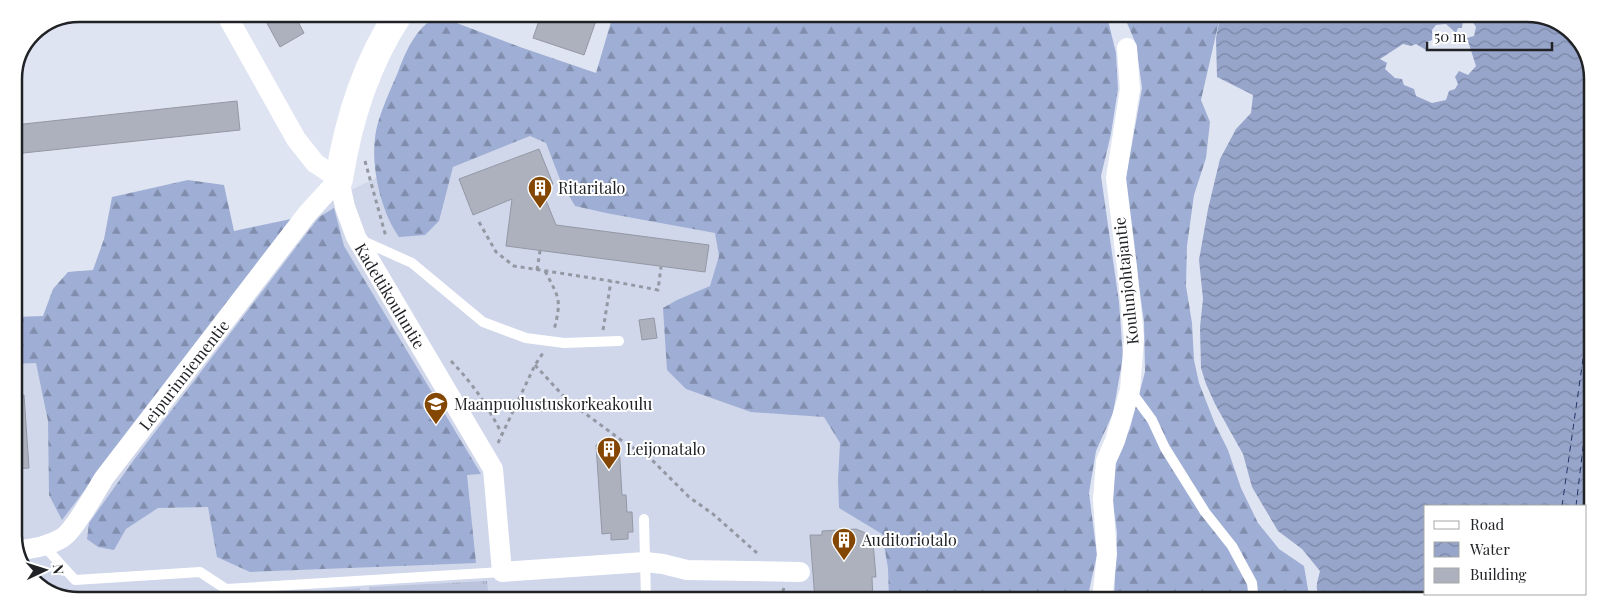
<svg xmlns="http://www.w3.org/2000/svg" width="1607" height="615" viewBox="0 0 1607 615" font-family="'Playfair Display',serif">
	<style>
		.built { fill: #d0d7eb }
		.grass { fill: url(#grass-tufts) }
		.forest { fill: url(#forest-firs) }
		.water { fill: url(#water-waves); fill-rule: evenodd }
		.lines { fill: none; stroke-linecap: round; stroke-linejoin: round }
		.ferry { stroke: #243364; stroke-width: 1; stroke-dasharray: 6 5; stroke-linecap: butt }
		.building { fill: #acb1bd; stroke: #9498a5 }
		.path { stroke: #9498a2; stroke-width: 3; stroke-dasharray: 4 4; stroke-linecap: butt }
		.lane { stroke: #fff; stroke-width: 10 }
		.street { stroke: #fff; stroke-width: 20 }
		.secondary { stroke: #fff; stroke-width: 28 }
		.labels { text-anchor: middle; stroke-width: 4; stroke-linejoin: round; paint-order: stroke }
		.poi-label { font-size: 16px; fill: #202226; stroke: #fff; text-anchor: start }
		.street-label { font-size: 16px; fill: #202226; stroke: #fff }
		.rim { fill: none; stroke: #202226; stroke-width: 2.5 }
	</style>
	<defs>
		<pattern id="grass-tufts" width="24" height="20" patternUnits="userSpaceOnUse" patternTransform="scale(1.25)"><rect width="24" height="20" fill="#bbc4dc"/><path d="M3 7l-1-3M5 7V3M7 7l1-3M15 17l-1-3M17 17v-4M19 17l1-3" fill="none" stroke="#a0a8bd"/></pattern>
		<pattern id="forest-firs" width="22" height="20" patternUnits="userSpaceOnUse" patternTransform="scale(1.25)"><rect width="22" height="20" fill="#9faed4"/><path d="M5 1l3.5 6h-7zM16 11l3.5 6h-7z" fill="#818dac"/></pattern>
		<pattern id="water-waves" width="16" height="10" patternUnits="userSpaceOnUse" patternTransform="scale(1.25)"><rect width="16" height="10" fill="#97a5cb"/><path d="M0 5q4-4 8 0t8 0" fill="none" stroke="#7b86a5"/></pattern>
	</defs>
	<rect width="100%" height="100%" fill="#dfe4f2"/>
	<path class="built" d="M520 110 721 216 907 500 916 600 58 598 28 576 14 540V349Z"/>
	<g class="grass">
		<path d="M487 581 489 599 370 598 369 587Z"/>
		<path d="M360 588 361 598H276V594Z"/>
	</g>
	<g class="forest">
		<path d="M613 15 1107 16 1116 53 1118 89 1111 134 1101 176 1119 302 1123 357 1113 413 1096 451 1089 493 1097 555 1087 600H889L888 568 882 534 839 508 838 480 840 443 824 417 751 412 686 389 667 370 663 308 677 300 710 286 719 256 715 233 606 213 575 206 561 182 546 143 530 136 453 167 439 221 425 235 399 237C381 212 371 167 375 138 377 118 390 91 398 72 405 53 415 30 433 19L454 22 520 47 596 73Z"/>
		<path d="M1124 16 1220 17 1201 100 1210 122 1206 158 1194 195 1187 246 1186 286 1192 323 1194 360 1199 383 1215 424 1228 450 1241 488 1258 523 1279 549 1304 566 1310 601 1114 600 1117 533 1113 502 1114 465 1130 428 1145 372 1144 322 1125 183 1142 88 1136 44Z"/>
		<path d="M188 180 224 185 234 231 291 219 62 520 49 495 48 421 36 363 14 364V317L43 316 53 289 68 272 93 270 104 239 112 197Z"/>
		<path d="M334 208 344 246 481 474 467 475 476 563 250 572 217 557 208 507 158 508 126 529 114 550 98 547 87 539 89 523 136 457 319 217Z"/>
	</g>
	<path class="water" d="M1220 17H1549L1580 40 1593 75 1590 557 1586 562V506H1426V594H1550L1528 601H1324C1313 590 1317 584 1320 571L1302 549 1278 531 1252 487 1243 454 1215 404 1206 384 1201 368 1200 327 1203 299 1199 260 1208 209 1220 159 1236 129 1251 113 1253 95 1217 77 1216 38ZM1470 18 1476 27 1474 36 1467 38 1476 66 1468 75 1459 71 1455 77 1458 84 1455 89 1449 91 1446 100 1432 103 1416 96 1414 89 1404 85 1402 79 1395 78 1385 69 1387 63 1380 59 1403 44 1411 46 1416 44 1426 50 1425 43 1432 40V30L1436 25 1446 24 1456 33 1458 28H1462L1463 20Z"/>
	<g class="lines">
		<g class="ferry">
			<path d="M1562 506 1592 296"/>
			<path d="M1576 506 1591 381"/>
		</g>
	</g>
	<g class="building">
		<path d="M262 14H294L304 33 280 47Z"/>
		<path d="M541 15H598L584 55 533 38Z"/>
		<path d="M237 101 240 130 14 154V125Z"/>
		<path d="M539 149 553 184 543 187 546 192 543 193 556 225 709 245 705 272 506 246 512 199 473 215 459 179Z"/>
		<path d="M654 318 657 338 642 340 639 320Z"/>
		<path d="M24 395 29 468 14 469V396Z"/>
		<path d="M619 444 622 495H626L627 512H632L633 532H628V539L611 540V533L602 534 596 445Z"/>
		<path d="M856 529 868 534 873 542 876 577H872L873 600H815L810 535H822V531Z"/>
	</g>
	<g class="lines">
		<g class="path">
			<path d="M365 161 386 237"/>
			<path d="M479 222 496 252 514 266 611 281 658 290 661 267"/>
			<path d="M537 270 540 251"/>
			<path d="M545 271C559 298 562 299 554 330"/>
			<path d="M603 330 611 281"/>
			<path d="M451 361C474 385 487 405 502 434"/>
			<path d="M535 365 567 400 621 440 652 460 689 497 713 514 757 553"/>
			<path d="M498 443 535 365 543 353"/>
			<path d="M366 591V598"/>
			<path d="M780 599 784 588"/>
		</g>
		<g class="lane">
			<path d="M361 240 412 263 483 322 526 338 564 343 619 341"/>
			<path d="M1130 390 1152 420 1165 448 1205 512 1232 546 1252 583 1254 601"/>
			<path d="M644 519 646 599"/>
			<path d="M44 546 75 580 200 572 226 589 502 572"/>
		</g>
		<g class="street">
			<path d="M226 14 296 139 315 163 339 179"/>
			<path d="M339 179 345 207 356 237 493 469 502 572 645 562 663 564 687 570 800 572"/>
			<path d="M18 550C32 549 49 546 62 538 74 531 96 491 104 478L307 214 339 179"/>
			<path d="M1102 600 1107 554 1103 500 1106 461 1115 441 1130 390 1134 338 1127 267 1116 178 1130 89 1127 48"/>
		</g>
		<path class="secondary" d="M339 179C348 121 366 64 398 15"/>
	</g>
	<defs>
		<symbol id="building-pin" viewBox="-11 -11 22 30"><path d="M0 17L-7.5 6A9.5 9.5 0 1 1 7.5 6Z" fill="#844703" stroke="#fff"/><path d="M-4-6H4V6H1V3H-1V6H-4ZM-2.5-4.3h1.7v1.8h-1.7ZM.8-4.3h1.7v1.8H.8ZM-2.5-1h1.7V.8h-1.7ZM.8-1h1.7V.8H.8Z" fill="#fff"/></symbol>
		<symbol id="university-pin" viewBox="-11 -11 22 30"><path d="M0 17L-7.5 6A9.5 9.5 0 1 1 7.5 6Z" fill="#844703" stroke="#fff"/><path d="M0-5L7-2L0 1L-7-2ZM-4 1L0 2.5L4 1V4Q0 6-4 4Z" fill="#fff"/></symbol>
	</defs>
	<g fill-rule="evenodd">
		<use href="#building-pin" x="526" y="174" width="28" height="38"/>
		<use href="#university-pin" x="422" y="390" width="28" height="38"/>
		<use href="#building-pin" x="595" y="435" width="28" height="38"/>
		<use href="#building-pin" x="830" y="526" width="28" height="38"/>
	</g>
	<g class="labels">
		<g class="poi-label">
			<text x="558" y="194">Ritaritalo</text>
			<text x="454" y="410">Maanpuolustuskorkeakoulu</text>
			<text x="626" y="455">Leijonatalo</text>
			<text x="862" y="546">Auditoriotalo</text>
		</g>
		<g class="street-label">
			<text transform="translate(1126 281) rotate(-96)" y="6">Koulunjohtajantie</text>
			<text transform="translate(390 296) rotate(59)" y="6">Kadettikouluntie</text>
			<text transform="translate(184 375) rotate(-52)" y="6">Leipurinniementie</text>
		</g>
	</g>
	<path d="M0 0H1607V615H0ZM79 22H1527A57 57 0 0 1 1584 79V535A57 57 0 0 1 1527 592H79A57 57 0 0 1 22 535V79A57 57 0 0 1 79 22Z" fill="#fff" fill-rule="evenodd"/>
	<path class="rim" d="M79 22H1527A57 57 0 0 1 1584 79V535A57 57 0 0 1 1527 592H79A57 57 0 0 1 22 535V79A57 57 0 0 1 79 22Z"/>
	<rect x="1424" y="505" width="162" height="90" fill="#ffffff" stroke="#a6a7a8"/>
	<rect x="1434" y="521" width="25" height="8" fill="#ffffff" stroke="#a6a7a8"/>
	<text x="1470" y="530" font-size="15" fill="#202226">Road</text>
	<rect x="1434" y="542" width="25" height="15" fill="url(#water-waves)" stroke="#a6a7a8"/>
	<text x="1470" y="555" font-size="15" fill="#202226">Water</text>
	<rect x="1434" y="568" width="25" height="15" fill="#acb1bd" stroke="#a6a7a8"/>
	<text x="1470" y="580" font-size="15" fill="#202226">Building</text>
	<g transform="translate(45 570) rotate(86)" stroke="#ffffff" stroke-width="4" paint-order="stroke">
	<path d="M0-4L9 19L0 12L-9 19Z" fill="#202226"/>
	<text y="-8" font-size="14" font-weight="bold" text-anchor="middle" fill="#202226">N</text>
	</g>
	<path d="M1427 42v8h125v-8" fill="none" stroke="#202226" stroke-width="2.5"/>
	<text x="1434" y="42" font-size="15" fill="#202226" stroke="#ffffff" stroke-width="4" paint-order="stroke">50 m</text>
</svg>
